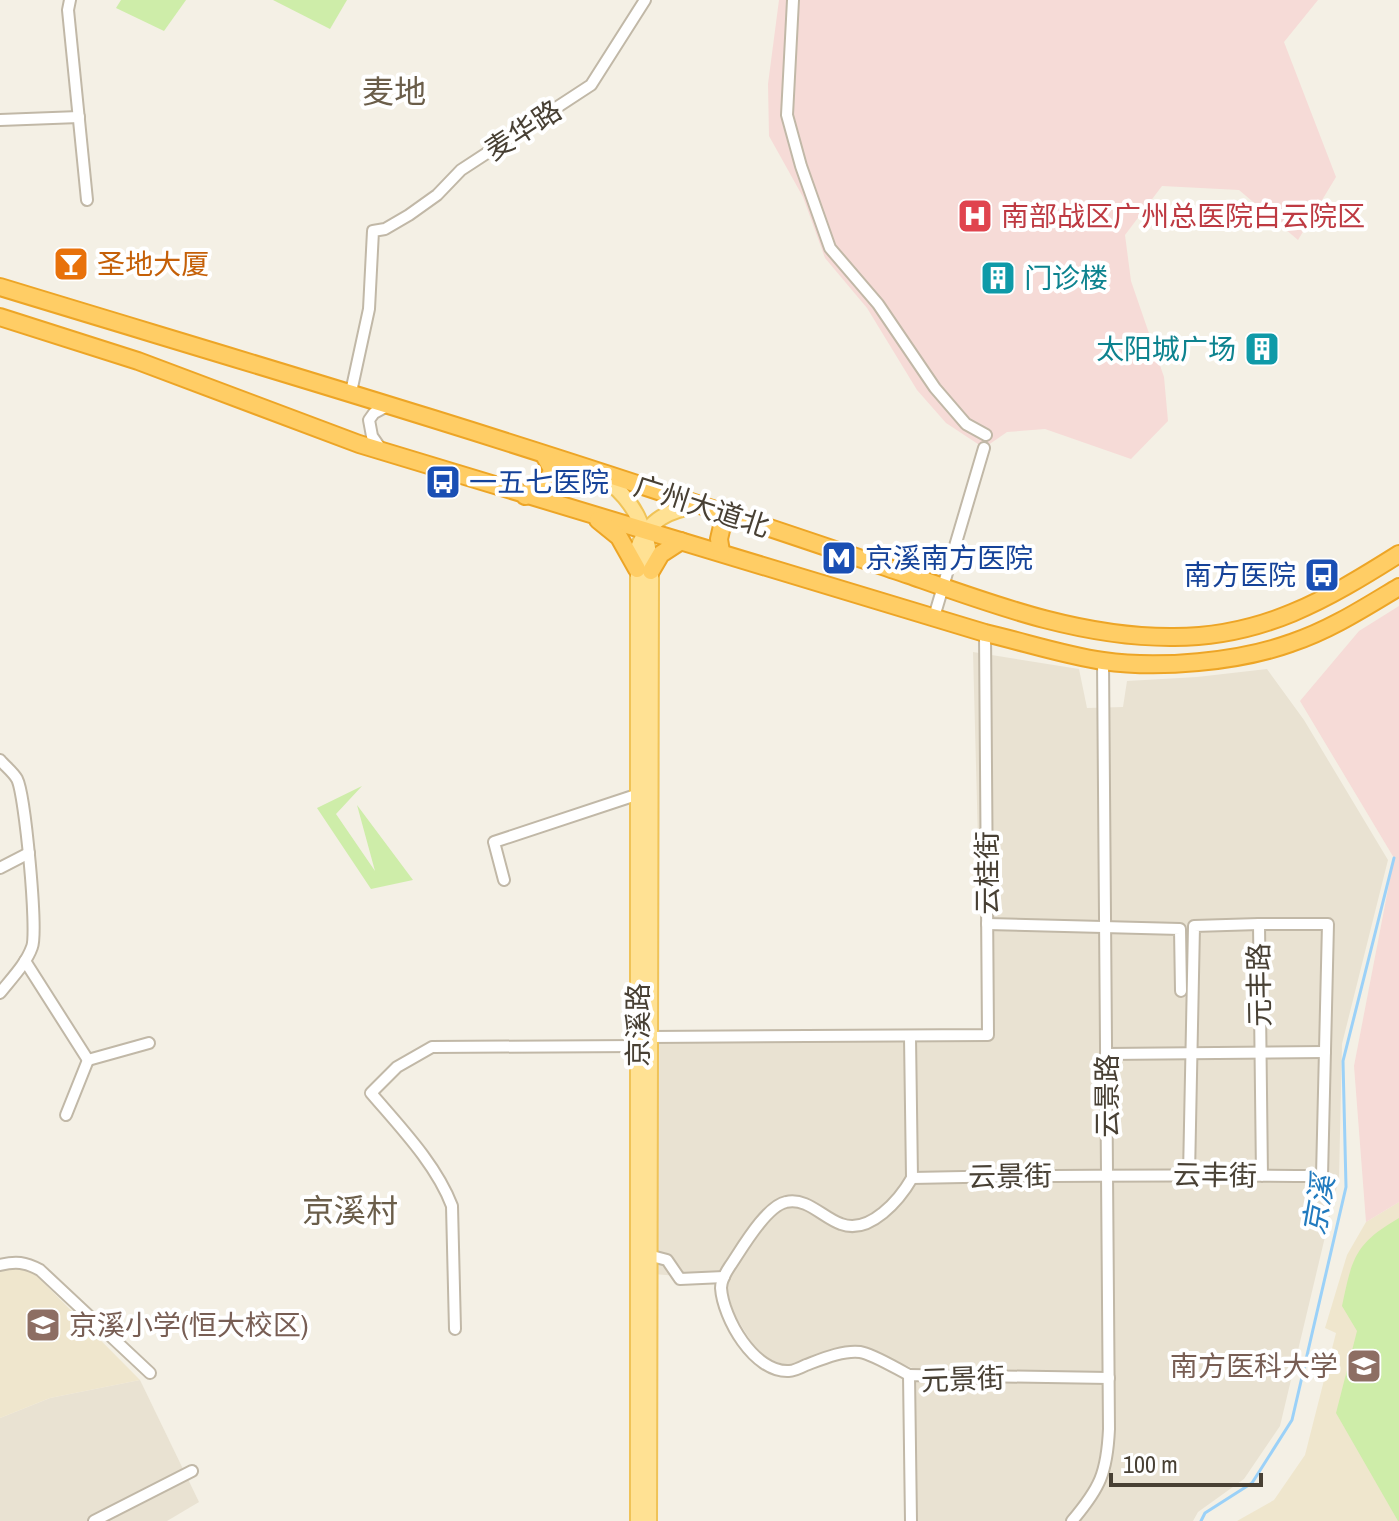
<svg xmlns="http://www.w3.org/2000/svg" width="1399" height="1521" viewBox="0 0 1399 1521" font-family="'Archivo Narrow','Noto Sans SC',sans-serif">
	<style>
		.residential { fill: #e9e2d2 }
		.education { fill: #efe6cd }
		.medical { fill: #f6dbd7 }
		.green { fill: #ceeda9 }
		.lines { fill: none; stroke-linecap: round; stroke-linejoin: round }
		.stream { stroke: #9bd1f8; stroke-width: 3 }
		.minor-casing { stroke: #c1b8a7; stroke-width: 14 }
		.major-casing { stroke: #f0c357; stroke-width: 18 }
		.highway-casing { stroke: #eda526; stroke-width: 20 }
		.minor { stroke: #fff; stroke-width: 10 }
		.major { stroke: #ffe193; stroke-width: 14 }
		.highway { stroke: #ffcd65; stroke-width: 16 }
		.labels { text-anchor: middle; stroke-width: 8; stroke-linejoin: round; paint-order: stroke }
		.street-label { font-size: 28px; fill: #484034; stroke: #fff }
		.health-label { font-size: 28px; fill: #be3a42; stroke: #fff; text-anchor: start }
		.food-label { font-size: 28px; fill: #c56008; stroke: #fff; text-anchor: start }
		.culture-label { font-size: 28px; fill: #0d838f; stroke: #fff; text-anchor: start }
		.transit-label { font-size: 28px; fill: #164399; stroke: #fff; text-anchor: start }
		.education-label { font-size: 28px; fill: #785e54; stroke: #fff; text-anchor: start }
		.water-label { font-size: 30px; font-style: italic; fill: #227bbf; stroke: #fff }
		.quarter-label { font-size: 32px; fill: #6b5e4a; stroke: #fff }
	</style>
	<rect width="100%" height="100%" fill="#f4f0e5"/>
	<g class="residential">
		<path d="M973 652 1079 669 1087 708 1123 707 1127 681 1197 677 1267 669 1304 720 1388 860 1342 1044 1339 1178 1280 1426 1244 1479 1198 1512 1193 1521H915V1369L863 1348 824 1353 789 1366 771 1360 757 1351 734 1314 726 1286 728 1280 653 1274 655 1032 983 1031Z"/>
		<path d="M140 1380 199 1502 167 1521H0V1418L50 1398Z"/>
	</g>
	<g class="education">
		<path d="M1399 1202V1521H1237L1274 1500 1305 1455 1336 1333 1325 1328 1347 1255 1366 1222Z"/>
		<path d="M9 1268 30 1269 140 1380 50 1398 0 1418V1270Z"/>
	</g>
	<g class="medical">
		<path d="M779 0H1318L1284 42 1336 177 1298 240 1239 190 1162 186 1125 235 1131 281 1164 377 1168 421 1131 459 1045 429 1007 432 984 448 946 423 917 390 867 308 825 258 803 197 769 136 768 84Z"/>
		<path d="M1399 606V1202L1366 1222 1354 1066 1394 858 1300 701 1359 631Z"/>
	</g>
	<g class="green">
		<path d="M121 0H186L164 31 116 8Z"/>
		<path d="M273 0H347L330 29Z"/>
		<path d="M362 786 336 814 375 871 357 805 413 880 371 889 317 808Z"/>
		<path d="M1399 1218V1521H1398L1336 1413 1357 1331 1342 1306C1352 1259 1354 1244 1399 1218Z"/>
	</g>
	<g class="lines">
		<path class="stream" d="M1201 1521 1205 1513 1252 1483 1292 1420 1346 1187 1343 1061 1394 858"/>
		<defs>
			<g id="minor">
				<path d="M70 0 68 10 87 200"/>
				<path d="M793 0 787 115 801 166 830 248 878 304 935 388 966 424 986 435"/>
				<path d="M0 120 79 117"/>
				<path d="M351 392 369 309 373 231 385 229 409 215 437 195 461 170 591 85 645 0"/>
				<path d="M381 449 372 436 369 420 374 413 387 406"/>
				<path d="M934 617 984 448"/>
				<path d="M0 760C5 766 13 772 17 779 25 794 38 932 32 947 26 964 11 979 0 993"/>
				<path d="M0 868 29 853"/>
				<path d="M504 880 494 842 639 794"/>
				<path d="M987 924 1180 929 1181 991"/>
				<path d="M25 961 88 1060"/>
				<path d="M650 1037 988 1035 985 633"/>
				<path d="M910 1037 912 1178"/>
				<path d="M1106 1054 1325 1052"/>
				<path d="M88 1060 149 1043"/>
				<path d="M66 1115 88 1060"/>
				<path d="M1189 1175 1194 926 1259 924"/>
				<path d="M912 1178C1049 1175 1185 1175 1322 1176L1328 924H1259L1262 1176"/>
				<path d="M648 1255 667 1260 680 1279 724 1277"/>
				<path d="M0 1265C16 1261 25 1262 40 1270L150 1373"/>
				<path d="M455 1329 452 1206C436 1164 400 1127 371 1093L397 1067 432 1047 638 1046"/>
				<path d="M909 1375C897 1369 873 1354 860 1352 843 1350 822 1359 806 1365 802 1367 794 1371 789 1371 754 1373 723 1318 721 1288 721 1280 726 1272 730 1266 741 1250 766 1206 786 1202 807 1197 823 1218 841 1224 870 1235 900 1199 912 1178"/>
				<path d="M94 1521 192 1471"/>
				<path d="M911 1521 909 1375 1109 1378"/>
				<path d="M1072 1521C1100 1488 1107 1473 1109 1429L1103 661"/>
			</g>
			<g id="major">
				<path d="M600 476C634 497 649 532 651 571L649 1521"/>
				<path d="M638 1521V548C649 518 669 511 699 505"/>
			</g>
			<g id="highway">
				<path d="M0 287C236 359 472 428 706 507 774 529 841 552 909 575 994 605 1082 638 1174 637 1263 637 1326 600 1399 554"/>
				<path d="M0 317 138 361 359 444 985 633C1024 642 1063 655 1103 661 1159 669 1238 662 1291 643 1330 630 1364 608 1399 587"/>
				<path d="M525 496C537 490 549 484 552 469L544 455"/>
				<path d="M598 520 619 537 637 569"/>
				<path d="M721 552 719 539 722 526 737 517"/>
				<path d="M651 571 661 554 681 541"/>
			</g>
		</defs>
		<use href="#minor" class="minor-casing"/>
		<use href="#major" class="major-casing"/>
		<use href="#highway" class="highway-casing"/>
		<use href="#minor" class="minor"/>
		<use href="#major" class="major"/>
		<use href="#highway" class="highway"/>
	</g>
	<defs>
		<symbol id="hospital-square" viewBox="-11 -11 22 22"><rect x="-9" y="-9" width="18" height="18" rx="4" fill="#e0444e" stroke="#fff"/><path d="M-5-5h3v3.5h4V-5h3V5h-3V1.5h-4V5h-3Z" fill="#fff"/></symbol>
		<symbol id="bar-square" viewBox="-11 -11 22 22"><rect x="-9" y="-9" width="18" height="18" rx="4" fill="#e8710a" stroke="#fff"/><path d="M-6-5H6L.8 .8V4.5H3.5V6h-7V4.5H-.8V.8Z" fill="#fff"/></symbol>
		<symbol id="building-square" viewBox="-11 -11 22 22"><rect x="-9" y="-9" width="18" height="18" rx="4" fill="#0f9aa8" stroke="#fff"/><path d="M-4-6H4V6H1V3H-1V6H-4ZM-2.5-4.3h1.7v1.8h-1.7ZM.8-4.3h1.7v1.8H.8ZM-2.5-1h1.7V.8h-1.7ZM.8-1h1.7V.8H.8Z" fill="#fff"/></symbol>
		<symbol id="bus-square" viewBox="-11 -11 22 22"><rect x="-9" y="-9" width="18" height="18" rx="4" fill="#1a4fb4" stroke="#fff"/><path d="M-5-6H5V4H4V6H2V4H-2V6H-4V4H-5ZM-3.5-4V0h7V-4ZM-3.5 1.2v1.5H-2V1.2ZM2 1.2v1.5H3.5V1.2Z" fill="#fff"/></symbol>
		<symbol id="metro-square" viewBox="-11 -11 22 22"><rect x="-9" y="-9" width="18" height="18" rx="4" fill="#1a4fb4" stroke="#fff"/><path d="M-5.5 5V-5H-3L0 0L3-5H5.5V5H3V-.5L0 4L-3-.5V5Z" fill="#fff"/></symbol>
		<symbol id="school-square" viewBox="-11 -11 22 22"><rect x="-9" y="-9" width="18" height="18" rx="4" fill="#8d6e63" stroke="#fff"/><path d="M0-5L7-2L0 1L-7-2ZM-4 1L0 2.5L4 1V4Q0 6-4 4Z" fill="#fff"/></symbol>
		<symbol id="university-square" viewBox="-11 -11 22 22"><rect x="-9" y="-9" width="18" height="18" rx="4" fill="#8d6e63" stroke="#fff"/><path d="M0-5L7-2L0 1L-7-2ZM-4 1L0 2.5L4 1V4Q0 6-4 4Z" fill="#fff"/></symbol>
	</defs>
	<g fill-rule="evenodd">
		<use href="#hospital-square" x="955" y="196" width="40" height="40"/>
		<use href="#bar-square" x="51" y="244" width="40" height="40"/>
		<use href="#building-square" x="978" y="258" width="40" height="40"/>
		<use href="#building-square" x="1242" y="329" width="40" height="40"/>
		<use href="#bus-square" x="423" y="462" width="40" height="40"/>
		<use href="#metro-square" x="819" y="538" width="40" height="40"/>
		<use href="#bus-square" x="1302" y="555" width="40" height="40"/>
		<use href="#school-square" x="23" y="1305" width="40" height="40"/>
		<use href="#university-square" x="1344" y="1346" width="40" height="40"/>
	</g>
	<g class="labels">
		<g class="street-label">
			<text transform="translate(523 130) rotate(-33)" y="10">麦华路</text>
			<text transform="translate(702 506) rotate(18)" y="10">广州大道北</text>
			<text transform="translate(987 873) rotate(-90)" y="10">云桂街</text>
			<text transform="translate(1259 985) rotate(-91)" y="10">元丰路</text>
			<text transform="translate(638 1025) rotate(-90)" y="10">京溪路</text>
			<text transform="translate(1107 1096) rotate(-90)" y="10">云景路</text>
			<text transform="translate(1215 1175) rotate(1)" y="10">云丰街</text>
			<text transform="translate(1010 1176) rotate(-1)" y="10">云景街</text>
			<text transform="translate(963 1379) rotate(-2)" y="10">元景街</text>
		</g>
		<g class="health-label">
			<text x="1001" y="226">南部战区广州总医院白云院区</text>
		</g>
		<g class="food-label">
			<text x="97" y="274">圣地大厦</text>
		</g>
		<g class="culture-label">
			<text x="1024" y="288">门诊楼</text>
			<text x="1236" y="359" text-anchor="end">太阳城广场</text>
		</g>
		<g class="transit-label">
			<text x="469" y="492">一五七医院</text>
			<text x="865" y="568">京溪南方医院</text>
			<text x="1296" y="585" text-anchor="end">南方医院</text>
		</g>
		<g class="education-label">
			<text x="69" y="1335">京溪小学(恒大校区)</text>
			<text x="1338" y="1376" text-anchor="end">南方医科大学</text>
		</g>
		<g class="water-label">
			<text transform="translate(1319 1205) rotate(-80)" y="10">京溪</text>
		</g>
		<g class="quarter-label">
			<text x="394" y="103">麦地</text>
			<text x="350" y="1222">京溪村</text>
		</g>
	</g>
	<path d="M1111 1473v12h150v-12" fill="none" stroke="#484034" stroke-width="4"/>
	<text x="1123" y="1473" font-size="24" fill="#484034" stroke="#ffffff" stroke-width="6" paint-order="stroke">100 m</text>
</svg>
